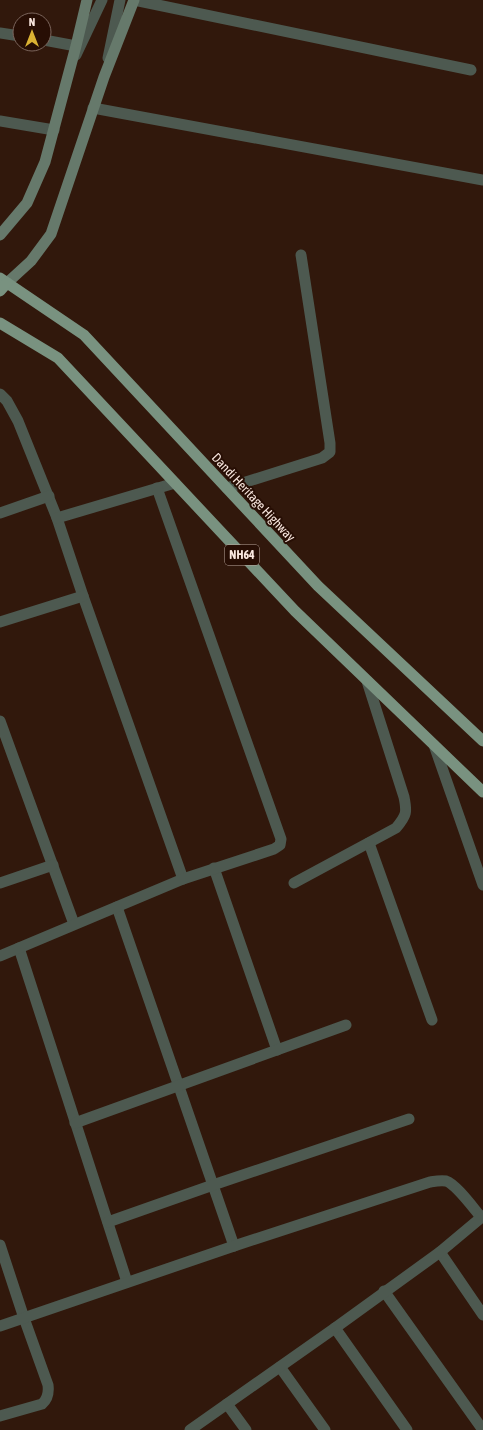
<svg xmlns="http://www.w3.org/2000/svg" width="483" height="1430" viewBox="0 0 483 1430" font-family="'Asap Condensed',sans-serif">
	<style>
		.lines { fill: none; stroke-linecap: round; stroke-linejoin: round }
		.service { stroke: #4d5950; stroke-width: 11 }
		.minor { stroke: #4d5950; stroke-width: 11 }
		.tertiary { stroke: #4d5950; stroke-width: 11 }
		.secondary { stroke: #66796b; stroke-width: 11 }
		.primary { stroke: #799280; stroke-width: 11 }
		.labels { text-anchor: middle; stroke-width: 4; stroke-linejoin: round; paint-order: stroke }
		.shield { fill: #270e04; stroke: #baa69d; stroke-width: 1 }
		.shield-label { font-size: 12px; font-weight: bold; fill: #f9e7df }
		.street-label { font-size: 13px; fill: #f9e7df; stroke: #270e04 }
	</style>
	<rect width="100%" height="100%" fill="#31180c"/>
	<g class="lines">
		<g class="service">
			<path d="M76 55 102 0"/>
			<path d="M108 58 120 0"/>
		</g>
		<g class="minor">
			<path d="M134 0 471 70"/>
			<path d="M0 33 20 36"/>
			<path d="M44 40 76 46"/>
			<path d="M93 108 483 180"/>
			<path d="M0 121 54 130"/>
			<path d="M0 394 7 401 18 421 57 518 83 596 183 879"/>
			<path d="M227 488 322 458 330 452V443L301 255"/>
			<path d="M0 513 49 496"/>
			<path d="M57 518 175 483"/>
			<path d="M0 622 83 596"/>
			<path d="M0 721 74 924"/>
			<path d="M434 745 483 885"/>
			<path d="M369 843 432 1020"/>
			<path d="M214 868 277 1050"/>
			<path d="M0 883 53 865"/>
			<path d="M294 883 396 828C407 815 407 812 404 797L367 681"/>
			<path d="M117 907 234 1246"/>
			<path d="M19 948 127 1282"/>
			<path d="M0 956 183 879 274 849 280 845 281 839 157 488"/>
			<path d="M75 1123 346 1025"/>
			<path d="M108 1222 213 1185 409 1119"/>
			<path d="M0 1245 24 1318 48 1385C49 1393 48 1399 42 1404L0 1416"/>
			<path d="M440 1252 483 1315"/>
			<path d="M384 1291 483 1430"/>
			<path d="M0 1326 234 1246 430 1182C436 1181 441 1180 446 1181 456 1184 474 1209 481 1217"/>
			<path d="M335 1328 407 1430"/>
			<path d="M280 1367 325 1430"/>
			<path d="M227 1404 246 1430"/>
		</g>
		<path class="tertiary" d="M190 1430 335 1328 440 1252 483 1216"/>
		<g class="secondary">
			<path d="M0 235 27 203 45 162 76 46 87 0"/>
			<path d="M7 283 31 261 51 234 104 77 134 0"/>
		</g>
		<g class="primary">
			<path d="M0 278 84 335 318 586 483 741"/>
			<path d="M0 291 7 283"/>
			<path d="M0 323 58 358 295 611 483 792"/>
		</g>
	</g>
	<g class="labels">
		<rect class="shield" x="225" y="545" width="34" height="20" rx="3"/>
		<g class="shield-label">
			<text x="242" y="559">NH64</text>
		</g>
		<g class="street-label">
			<text transform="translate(254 497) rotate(47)" y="5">Dandi Heritage Highway</text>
		</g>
	</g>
	<g transform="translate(32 32)"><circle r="19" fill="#270e04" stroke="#7b655c"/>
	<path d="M0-3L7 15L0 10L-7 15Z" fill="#dbb233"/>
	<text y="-6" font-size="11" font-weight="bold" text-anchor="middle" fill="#f9e7df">N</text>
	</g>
</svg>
